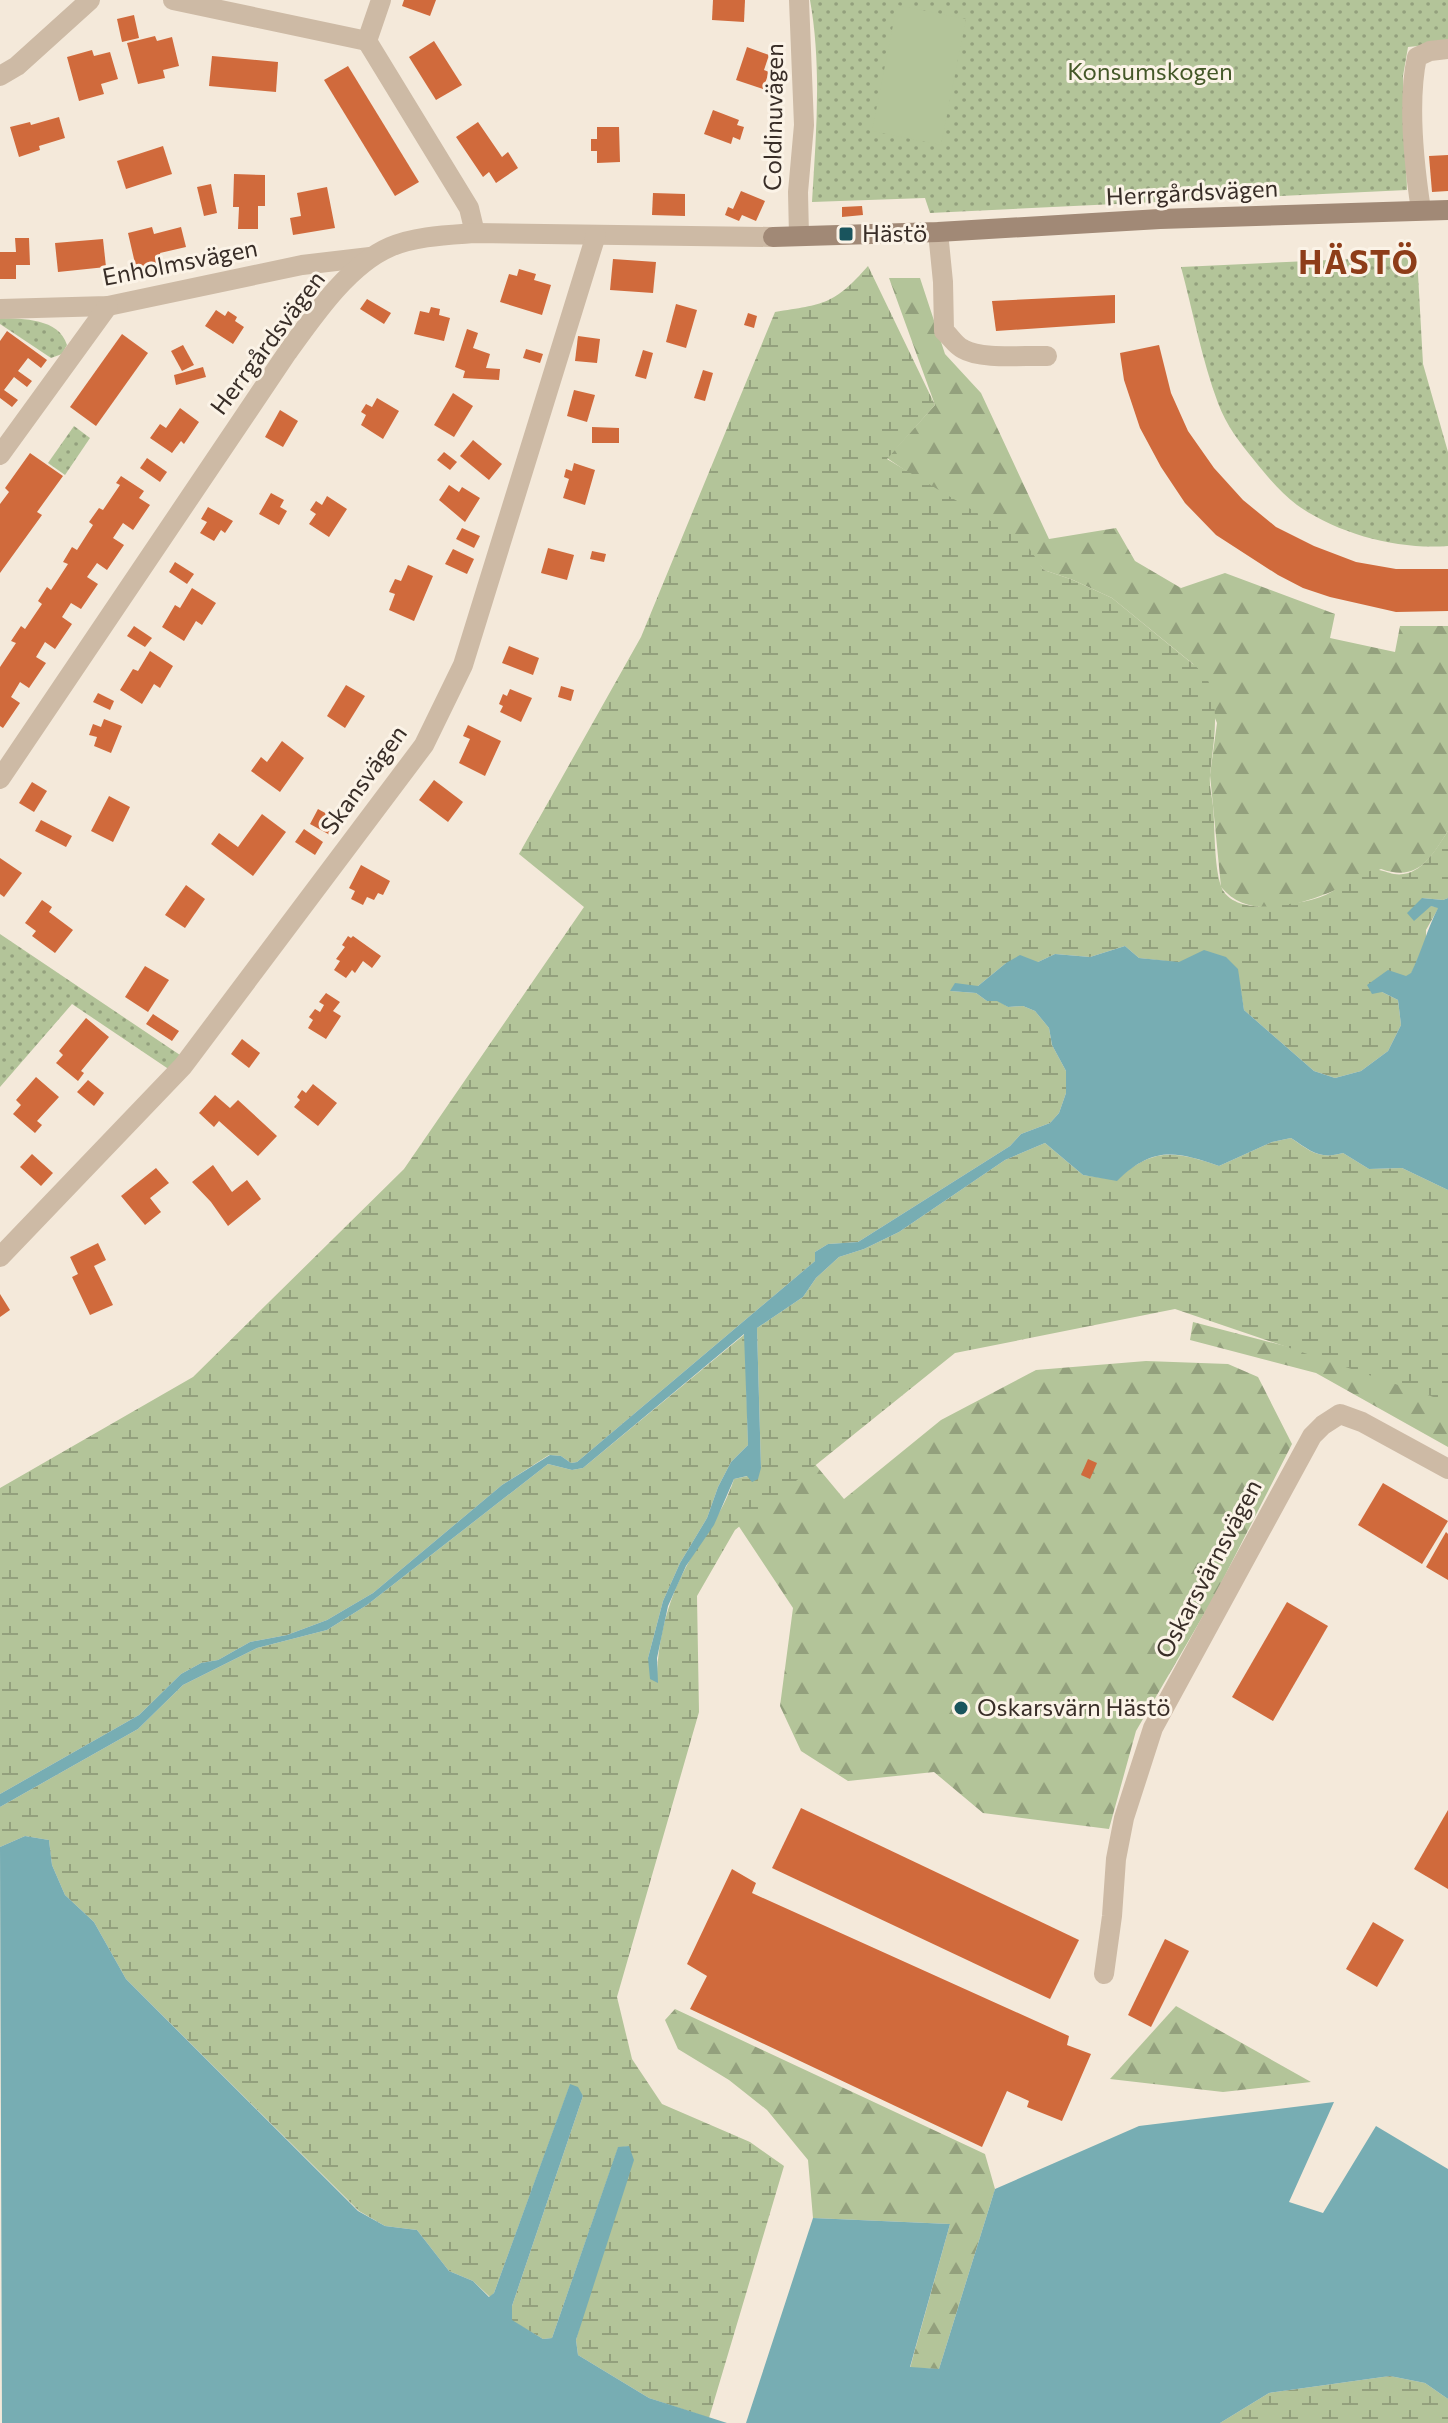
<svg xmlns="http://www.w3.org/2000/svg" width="1448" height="2423" viewBox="0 0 1448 2423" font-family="Commissioner,sans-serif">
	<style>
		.forest { fill: url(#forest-firs) }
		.wetland { fill: url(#wetland-marsh) }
		.park { fill: url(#park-dots) }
		.pitch { fill: #b3c499 }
		.water { fill: #77adb3 }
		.building { fill: #d06a3c }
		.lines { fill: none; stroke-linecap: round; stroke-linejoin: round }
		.street { stroke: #cdbaa5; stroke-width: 20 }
		.secondary { stroke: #a18976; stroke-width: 20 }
		.poi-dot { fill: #19545d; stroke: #fbf3e7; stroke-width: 3 }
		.labels { text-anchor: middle; stroke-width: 6; stroke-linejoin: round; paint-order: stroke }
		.park-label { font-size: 24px; fill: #445828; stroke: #fbf3e7 }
		.street-label { font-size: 24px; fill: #382d27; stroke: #fbf3e7 }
		.poi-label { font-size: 24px; fill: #382d27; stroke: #fbf3e7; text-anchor: start }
		.district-label { font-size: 32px; font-weight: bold; letter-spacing: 2px; fill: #8e3d19; stroke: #fbf3e7 }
	</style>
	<defs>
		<pattern id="forest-firs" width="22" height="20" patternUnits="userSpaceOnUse" patternTransform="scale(2)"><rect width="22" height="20" fill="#b3c499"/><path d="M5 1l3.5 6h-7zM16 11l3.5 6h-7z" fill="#93a07d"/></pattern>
		<pattern id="wetland-marsh" width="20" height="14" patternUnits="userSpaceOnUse" patternTransform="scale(2)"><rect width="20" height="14" fill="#b3c499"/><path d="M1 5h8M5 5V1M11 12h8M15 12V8" fill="none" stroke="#93a07d"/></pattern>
		<pattern id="park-dots" width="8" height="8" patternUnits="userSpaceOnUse" patternTransform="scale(2)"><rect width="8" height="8" fill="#b3c499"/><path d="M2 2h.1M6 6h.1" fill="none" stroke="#93a07d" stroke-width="1.8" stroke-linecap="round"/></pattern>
	</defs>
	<rect width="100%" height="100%" fill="#f4e9da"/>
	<g class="forest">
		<path d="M889 278H920L945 354 981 393 1049 539 1116 528 1135 561 1181 588 1225 573 1335 614 1330 638 1395 652 1400 626H1448V831C1430 859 1418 882 1381 869 1338 889 1259 933 1221 887L1210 775 1217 723 1193 664 1112 598 1073 580 1044 570 1035 559 887 458 935 405Z"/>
		<path d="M1193 1322 1373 1369 1448 1355V1447L1316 1373 1190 1340Z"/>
		<path d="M1146 1361 1228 1364 1258 1377 1292 1444 1214 1597 1136 1731 1109 1829 983 1813 934 1772 848 1781 801 1751 780 1706 793 1608 734 1519 814 1463 844 1499 941 1420 1036 1370Z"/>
		<path d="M1176 2006 1311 2082 1223 2092 1110 2079Z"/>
		<path d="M675 2009 985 2154 995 2189 939 2369 910 2368 950 2224 813 2218 808 2160 767 2110 729 2080 678 2049 665 2020Z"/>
	</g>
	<g class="wetland">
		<path d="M868 266 935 405 887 459 1024 541 1044 570 1073 580 1112 598 1205 674C1222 707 1213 741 1210 776 1209 786 1212 796 1213 806 1215 828 1214 866 1221 886 1228 906 1256 908 1274 906 1294 903 1315 902 1333 891 1344 885 1357 874 1370 871 1380 868 1385 872 1394 874 1421 878 1435 850 1448 831V898L1443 900 1422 898 1431 906 1439 907 1426 930V941L1411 974 1382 992 1398 1000 1401 1025 1388 1051 1361 1071 1335 1078 1314 1071 1244 1010 1237 969 1139 958 1125 946 1090 957 1055 954 1038 962 1006 963 978 986 950 991 976 993 987 1001 997 1000 1008 1007 1023 1006 1035 1011 1049 1028 1052 1045 1066 1071V1093L1059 1113 1050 1123 1021 1134 1010 1146 858 1242 828 1244 815 1252V1261L577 1462 571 1463 561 1456 549 1455 502 1485 373 1593 327 1620 287 1635 250 1642 218 1660 201 1663 181 1674 139 1715 0 1794V1488L193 1377 404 1169 584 907 519 854 641 637 775 312C824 304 834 305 868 266Z"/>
		<path d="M1291 1138C1310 1151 1319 1160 1343 1153L1369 1169 1402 1168 1448 1190V1402L1175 1309 955 1353 735 1530 697 1596 699 1712 617 1997 632 2059 662 2104 750 2142 784 2166 709 2418 649 2398 578 2355 576 2340 629 2146 618 2148 552 2338 543 2339 512 2321V2306L583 2096 570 2085 494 2293 490 2297 473 2281 449 2271 417 2230 385 2226 359 2211 126 1979 94 1922 65 1895 52 1865 49 1840 25 1836 0 1847V1807L138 1729 183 1685 257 1648 327 1630 367 1605 548 1464 572 1470 583 1468 745 1334 748 1445 731 1462 718 1487 707 1518 680 1563 663 1601 648 1658 657 1682C657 1643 667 1602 686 1567 703 1535 722 1516 734 1479L748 1476 761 1468 757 1328 803 1297 816 1278 839 1257 864 1249 899 1232 1005 1160 1045 1143 1083 1175 1117 1180C1153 1147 1175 1151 1219 1166L1272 1142Z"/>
		<path d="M1390 2376 1425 2383 1448 2399V2423H1220L1269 2393Z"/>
	</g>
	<g class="park">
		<path d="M810 0H1448V43L1408 47 1403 76 1407 190 930 213 925 198 812 202C816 135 822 67 810 0Z"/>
		<path d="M1417 256 1423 364 1448 452V546C1398 550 1338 534 1297 505 1281 493 1266 475 1254 460 1240 443 1226 425 1218 403 1202 360 1193 312 1181 267Z"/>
		<path d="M0 318C23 319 59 318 67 345L62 354 51 358 0 324Z"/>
		<path d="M74 426 90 438 65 475 48 463Z"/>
		<path d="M0 934 183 1057 170 1070 72 1004 0 1087Z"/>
	</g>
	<path class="pitch" d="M897 5 966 19 941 145 872 131Z"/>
	<g class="water">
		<path d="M1422 898 1443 900 1448 898V1190L1402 1168 1369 1169 1343 1153C1319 1160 1311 1151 1291 1138L1272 1142 1219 1166C1175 1151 1153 1146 1117 1181L1083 1175 1045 1143 1005 1160 899 1232 864 1249 839 1257 816 1278 803 1297 757 1328 761 1468 758 1479 752 1482 747 1476 734 1479 714 1525 686 1566 668 1606 657 1658 658 1683 650 1679 648 1658 663 1601 680 1563 707 1518 718 1487 731 1462 748 1445 744 1334 583 1468 572 1470 548 1464 367 1605 327 1630 257 1648 183 1685 138 1729 0 1807V1794L139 1715 181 1674 201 1663 218 1660 250 1642 287 1635 327 1620 373 1593 502 1485 550 1455 561 1456 571 1463 577 1462 815 1261V1252L828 1244 858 1242 1010 1146 1021 1134 1050 1123 1059 1113 1066 1093V1071L1052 1045 1049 1028 1035 1011 1023 1006 1008 1007 997 1001H987L976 993 950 991 955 983 978 986 1006 963 1020 955 1038 962 1055 954 1090 957 1125 946 1139 958 1179 962 1204 950 1226 957 1238 969 1244 1010 1314 1071 1335 1078 1361 1071 1388 1051 1401 1025 1398 1000 1382 992 1372 994 1367 985 1388 970 1406 976 1411 973C1422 951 1427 929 1438 908L1431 906 1414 921 1407 913Z"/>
		<path d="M25 1836 49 1840 52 1865 65 1895 94 1922 126 1979 358 2211 385 2226 417 2230 449 2271 473 2281 489 2297 494 2293 570 2084 578 2087 583 2096 512 2306V2320L543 2339 552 2338 618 2147 629 2146 634 2160 576 2340 578 2355 649 2398 727 2423H2L0 1847Z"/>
		<path d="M1334 2102 1289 2202 1323 2213 1376 2126 1448 2169V2399L1425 2383 1390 2376 1269 2393 1220 2423H746L813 2218 950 2224 910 2367 939 2369 995 2189 1139 2126Z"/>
	</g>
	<g class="building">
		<path d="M404 0H436L430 16 402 6Z"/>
		<path d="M713 0H745L744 22 712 20Z"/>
		<path d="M134 15 139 38 122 42 117 19Z"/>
		<path d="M155 36 157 41 172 37 179 66 163 70 165 78 138 84 127 43Z"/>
		<path d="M434 41 462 85 436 100 409 57Z"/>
		<path d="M747 47 769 55 764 70 769 72 763 89 736 80Z"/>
		<path d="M92 50 94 56 110 52 118 79 101 84 104 94 79 101 67 57Z"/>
		<path d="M212 56 278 62 276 92 209 86Z"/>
		<path d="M348 66 419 182 395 196 324 80Z"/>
		<path d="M713 110 739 120 737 125 744 127 740 140 733 137 731 144 704 134Z"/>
		<path d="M59 117 65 138 39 146 40 150 19 157 10 127 30 122 31 125Z"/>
		<path d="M478 122 502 157 508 152 518 168 496 183 489 172 483 177 456 137Z"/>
		<path d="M597 127H619L620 162 597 163V151H591V139H597Z"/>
		<path d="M163 146 172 174 126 189 117 161Z"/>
		<path d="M1448 155V191L1432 192 1429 156Z"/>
		<path d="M234 174 265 175V206H258V229H238L239 207H233Z"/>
		<path d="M211 184 217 213 204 216 197 187Z"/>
		<path d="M327 187 335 228 293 235 290 218 301 216 297 193Z"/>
		<path d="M741 191 765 201 756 221 742 215 739 221 725 215 728 207 733 209Z"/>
		<path d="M653 193 685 194V216L652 215Z"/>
		<path d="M862 206 863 215 842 217V207Z"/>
		<path d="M152 227 154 234 181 227 186 247 160 253 163 265 137 272 128 233Z"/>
		<path d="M15 238H29L30 265H16V279H0V252H16Z"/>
		<path d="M103 239 106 267 58 272 55 243Z"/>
		<path d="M613 259 656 262 653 293 610 290Z"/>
		<path d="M519 269 536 274 534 280 551 285 542 315 500 302 509 274 517 276Z"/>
		<path d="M1115 295V323L996 331 992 301Z"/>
		<path d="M367 299 391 313 384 324 360 309Z"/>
		<path d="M676 304 697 310 686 348 666 342Z"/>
		<path d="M431 307 440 309 439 315 450 318 444 341 414 334 420 311 429 313Z"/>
		<path d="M216 310 225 316 228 311 237 317 235 321 244 327 233 344 205 326Z"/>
		<path d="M748 313 757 316 754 328 744 325Z"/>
		<path d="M467 329 478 333 473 348 490 354 486 368 500 369 499 380 463 378 465 371 455 367Z"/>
		<path d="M7 331 47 360 41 368 28 358 18 371 32 381 27 387 14 377 4 390 18 400 12 407 0 398V341Z"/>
		<path d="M122 334 148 353 96 426 70 407Z"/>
		<path d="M578 336 600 339 597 363 575 361Z"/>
		<path d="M183 345 194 365 182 371 171 351Z"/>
		<path d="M1159 345 1171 393 1188 431 1214 468 1243 500 1276 527 1314 546 1356 562 1396 569H1448V611L1396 612 1330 597 1303 588 1278 575 1216 535 1185 503 1161 467 1140 428 1124 380 1120 353Z"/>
		<path d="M526 349 543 354 540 363 523 358Z"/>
		<path d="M643 350 653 353 646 379 635 376Z"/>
		<path d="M203 367 206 377 176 385 174 375Z"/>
		<path d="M703 370 713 373 705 401 694 398Z"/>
		<path d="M574 390 595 395 587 422 567 416Z"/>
		<path d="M453 393 473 406 454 437 434 425Z"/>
		<path d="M377 398 399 411 383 439 361 425 366 415 361 412 366 404 372 407Z"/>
		<path d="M180 408 199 422 184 444 181 441 172 453 150 438 160 424 166 428Z"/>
		<path d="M280 410 298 421 283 447 265 437Z"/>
		<path d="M592 427 619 428V443H592Z"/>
		<path d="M473 440 502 464 489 480 460 456Z"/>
		<path d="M444 452 457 462 450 470 437 460Z"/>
		<path d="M30 453 63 476 37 512 42 515 0 573V504L9 492 5 488Z"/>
		<path d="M147 458 167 472 160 482 140 468Z"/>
		<path d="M574 463 595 470 585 505 563 498 569 479 564 477 566 469 572 471Z"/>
		<path d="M121 476 144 491 139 498 150 505 133 530 123 523 113 538 124 545 107 570 97 563 87 577 98 584 81 609 71 603 62 617 72 624 55 649 45 642 36 657 46 663 29 688 20 682 11 697 20 703 3 728 0 726V667L16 643 11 641 21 626 25 629 42 604 38 601 47 587 51 590 68 564 63 562 72 547 77 550 93 525 89 522 99 508 103 510 120 485 116 483Z"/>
		<path d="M449 485 459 492 462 487 480 498 465 522 439 500Z"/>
		<path d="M271 493 284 500 280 507 287 511 279 525 259 514Z"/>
		<path d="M327 496 347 509 329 537 309 524 316 514 310 510 316 501 322 505Z"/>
		<path d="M208 507 233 521 225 533 221 530 214 541 200 533 207 522 201 519Z"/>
		<path d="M462 528 480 536 474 548 456 539Z"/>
		<path d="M548 548 574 555 567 580 541 573Z"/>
		<path d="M453 549 474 559 467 574 445 564Z"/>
		<path d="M592 551 606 554 604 562 590 559Z"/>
		<path d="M175 562 194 574 187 584 169 572Z"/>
		<path d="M408 565 433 576 414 621 389 610 395 594 389 592 395 579 401 581Z"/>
		<path d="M192 588 216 603 202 625 196 621 184 641 162 627 175 605 180 608Z"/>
		<path d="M134 626 152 638 145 647 127 636Z"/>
		<path d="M509 646 539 658 533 675 502 663Z"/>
		<path d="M150 651 173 666 160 688 154 684 142 704 120 690 133 669 138 671Z"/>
		<path d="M346 685 365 696 345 728 327 716Z"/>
		<path d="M561 686 574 690 571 701 558 697Z"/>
		<path d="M510 689 532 698 521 722 500 712 503 706 499 704 503 694 507 696Z"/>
		<path d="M98 693 114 701 110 710 93 702Z"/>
		<path d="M104 719 122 726 111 753 94 746 97 737 89 735 93 724 101 727Z"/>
		<path d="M468 725 501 741 485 776 459 763 470 739 463 736Z"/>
		<path d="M282 741 304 758 280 792 251 771 261 757 267 762Z"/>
		<path d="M434 780 463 802 448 822 419 800Z"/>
		<path d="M32 782 47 791 34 812 19 803Z"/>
		<path d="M109 796 130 807 113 842 91 831Z"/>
		<path d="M318 809 338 820 330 835 310 824Z"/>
		<path d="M262 814 286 832 253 876 211 844 219 833 238 847Z"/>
		<path d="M41 820 72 836 66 847 35 831Z"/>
		<path d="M304 829 323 842 315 855 295 842Z"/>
		<path d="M0 858 22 873 4 897 0 894Z"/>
		<path d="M361 865 390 881 383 895 378 893 374 900 367 897 363 905 351 899 355 891 349 888Z"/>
		<path d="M186 885 205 899 185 928 165 915Z"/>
		<path d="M42 900 52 907 49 912 73 930 55 953 32 936 36 931 25 923Z"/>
		<path d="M348 936 351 938 353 936 381 956 372 968 363 961 355 973 352 970 346 978 334 970 340 961 336 959 345 947 342 945Z"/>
		<path d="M145 966 169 980 148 1012 125 997Z"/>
		<path d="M326 993 340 1002 333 1011 341 1016 326 1039 308 1028 313 1020 309 1017 315 1009 320 1012 324 1005 319 1002Z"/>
		<path d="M153 1014 179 1031 172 1041 146 1024Z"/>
		<path d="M86 1018 109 1037 81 1071 84 1073 78 1081 56 1063 63 1055 59 1051Z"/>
		<path d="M242 1039 260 1053 249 1068 231 1054Z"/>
		<path d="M36 1077 59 1097 37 1121 42 1125 35 1133 13 1114 21 1105 16 1100Z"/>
		<path d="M88 1080 104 1093 94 1106 77 1092Z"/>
		<path d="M313 1084 337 1103 318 1126 294 1107 300 1100 297 1097 302 1090 306 1093Z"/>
		<path d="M215 1095 230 1108 238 1100 277 1136 258 1156 219 1121 214 1127 199 1113Z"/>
		<path d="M32 1154 53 1173 41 1186 20 1167Z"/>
		<path d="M213 1165 232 1192 247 1180 261 1199 228 1226 211 1202 192 1182Z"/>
		<path d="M156 1168 169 1183 150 1198 161 1212 145 1225 121 1196Z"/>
		<path d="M98 1243 106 1260 94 1266 113 1305 90 1315 72 1277 78 1274 70 1257Z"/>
		<path d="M0 1294 10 1310 0 1317Z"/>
		<path d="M1088 1459 1097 1463 1090 1479 1081 1475Z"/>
		<path d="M1383 1483 1448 1521 1422 1564 1358 1525Z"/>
		<path d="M1446 1532 1448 1534V1580L1426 1567Z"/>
		<path d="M1287 1602 1328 1626 1273 1721 1232 1697Z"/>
		<path d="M801 1808 1079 1940 1050 1999 772 1868Z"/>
		<path d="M1448 1810V1889L1414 1869Z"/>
		<path d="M732 1869 756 1883 752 1893 1069 2036 1067 2045 1091 2054 1062 2121 1027 2107 1029 2101 1007 2091 982 2147 690 2009 707 1976 687 1964Z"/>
		<path d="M1373 1922 1404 1940 1377 1987 1346 1969Z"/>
		<path d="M1165 1939 1189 1951 1151 2027 1128 2015Z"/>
	</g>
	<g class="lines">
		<g class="street">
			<path d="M173 0 367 41"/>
			<path d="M381 0 367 41 469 208 475 233"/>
			<path d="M0 76 17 66 90 0"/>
			<path d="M1421 210C1414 164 1407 103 1417 57L1430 51 1448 49"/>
			<path d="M938 232 943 282 944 331C950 336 956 346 963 349 981 360 1025 355 1047 356"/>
			<path d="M799 236 798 192 804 125 799 0"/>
			<path d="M0 309 108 306 302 265 370 257"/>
			<path d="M0 455 108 306"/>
			<path d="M0 779 287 353C313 317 348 265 390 247 415 236 448 235 475 233L773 237"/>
			<path d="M0 1257 183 1066 424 745 463 665 596 235"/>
			<path d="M1104 1974 1112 1916 1116 1859 1124 1818 1153 1728 1312 1436 1323 1425 1340 1414 1362 1422 1448 1469"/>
		</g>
		<path class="secondary" d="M773 237 938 232 1160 219 1448 210"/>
	</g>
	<g class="poi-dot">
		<rect x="838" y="226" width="16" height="16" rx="4"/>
		<circle cx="961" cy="1708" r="8"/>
	</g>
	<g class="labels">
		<g class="park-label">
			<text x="1150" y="80">Konsumskogen</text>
		</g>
		<g class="street-label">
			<text transform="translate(774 117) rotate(-89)" y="8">Coldinuvägen</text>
			<text transform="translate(1192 193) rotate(-3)" y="8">Herrgårdsvägen</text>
			<text transform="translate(180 263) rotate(-11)" y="8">Enholmsvägen</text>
			<text transform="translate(268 343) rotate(-53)" y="8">Herrgårdsvägen</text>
			<text transform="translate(364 780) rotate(-54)" y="8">Skansvägen</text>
			<text transform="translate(1209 1569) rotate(-62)" y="8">Oskarsvärnsvägen</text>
		</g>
		<g class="poi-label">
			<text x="862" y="242">Hästö</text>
			<text x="977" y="1716">Oskarsvärn Hästö</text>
		</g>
		<g class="district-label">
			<text x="1359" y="274">HÄSTÖ</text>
		</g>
	</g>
</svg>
